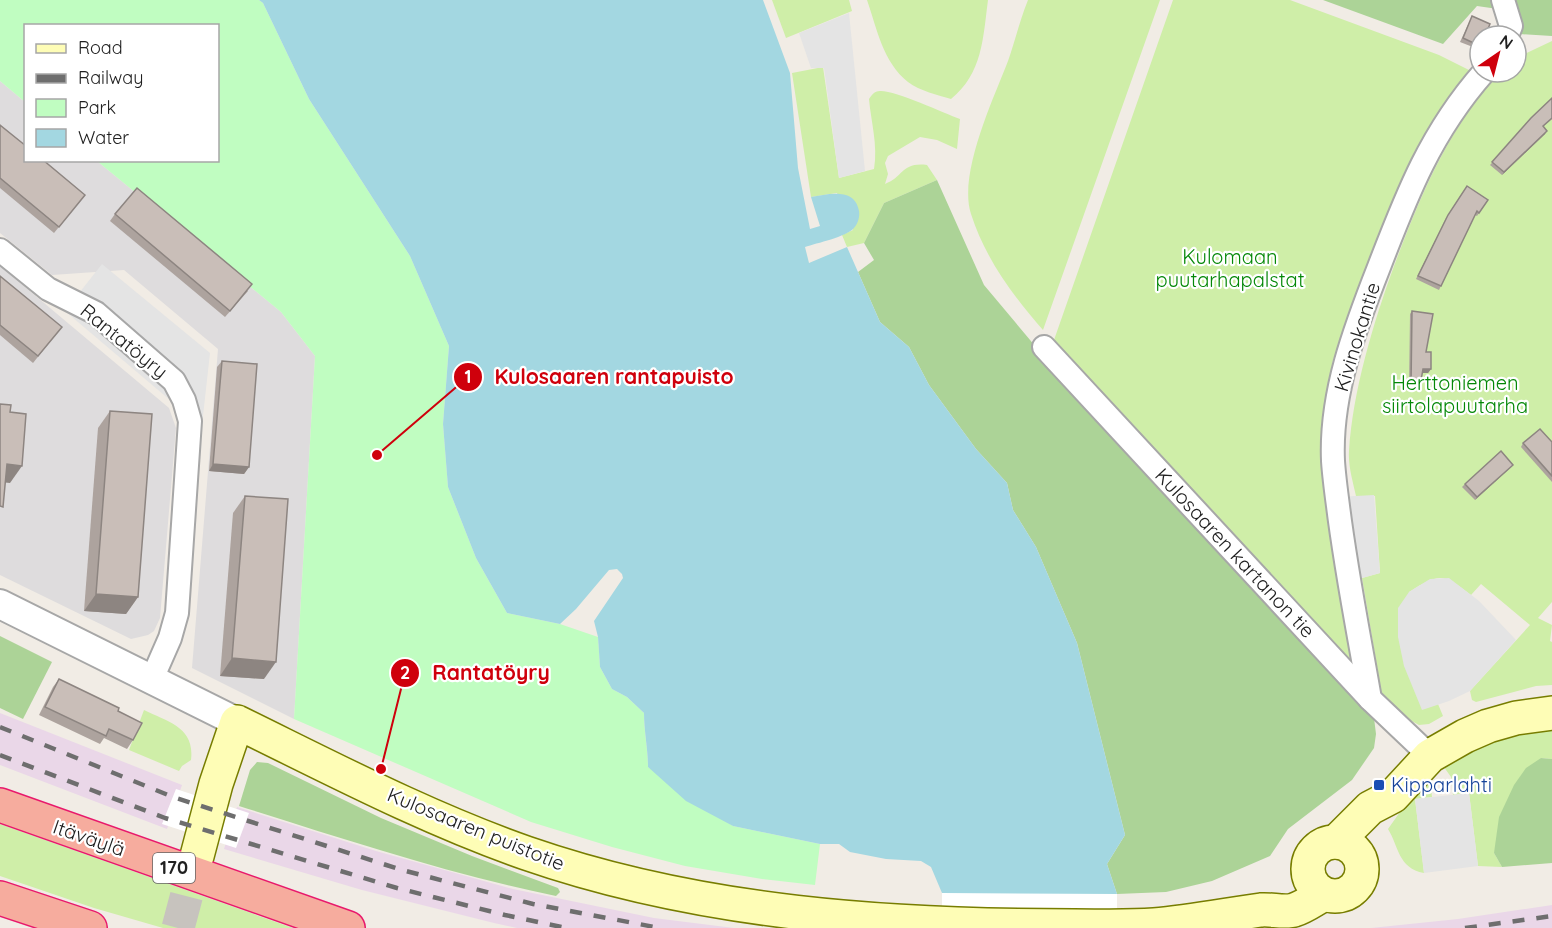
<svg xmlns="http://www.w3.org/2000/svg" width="1552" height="928" viewBox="0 0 1552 928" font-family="Quicksand,sans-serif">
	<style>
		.residential { fill: #dedcdd }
		.industrial { fill: #ead7e8 }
		.grass { fill: #cfeea8 }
		.forest { fill: #acd397 }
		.park { fill: #c0fdc1 }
		.parking { fill: #e4e4e4 }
		.water { fill: #a3d7e1 }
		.pier { fill: #fff }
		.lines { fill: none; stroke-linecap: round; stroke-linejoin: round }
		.secondary-tunnel { stroke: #c7c3be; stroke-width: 33; stroke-dasharray: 33 16; stroke-linecap: butt }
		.minor-casing { stroke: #a7a7a7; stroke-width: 26 }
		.tertiary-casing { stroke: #a7a7a7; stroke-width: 32 }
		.secondary-casing { stroke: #777d00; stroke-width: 36 }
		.trunk-casing { stroke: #e8196c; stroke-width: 36 }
		.minor { stroke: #fff; stroke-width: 22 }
		.tertiary { stroke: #fff; stroke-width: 28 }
		.secondary { stroke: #fefdb6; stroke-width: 33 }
		.trunk { stroke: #f6ac9e; stroke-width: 33 }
		.rail { stroke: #6e6e6e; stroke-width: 4.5; stroke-dasharray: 12 12; stroke-linecap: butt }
		.wall { fill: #ada39e }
		.shaded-wall { fill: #8d8581 }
		.building { fill: #c9beb8; stroke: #8d8581; stroke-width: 1.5 }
		.transit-dot { fill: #1a4fb4; stroke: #fff; stroke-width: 2 }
		.labels { text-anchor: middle; stroke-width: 4.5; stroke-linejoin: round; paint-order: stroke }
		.shield { fill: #fff; stroke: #636363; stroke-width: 1.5 }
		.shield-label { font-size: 18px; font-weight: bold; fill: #202020 }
		.park-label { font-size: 20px; fill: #048807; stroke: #fff }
		.street-label { font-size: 20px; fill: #202020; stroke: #fff }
		.transit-label { font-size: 20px; fill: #164399; stroke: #fff; text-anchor: start }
		.leader { fill: none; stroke: #cf000c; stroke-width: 2 }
		.callout-dot { fill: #cf000c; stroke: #fff; stroke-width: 2 }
		.mark-label { font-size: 18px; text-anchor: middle; font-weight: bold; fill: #fff }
		.callout-label { font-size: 21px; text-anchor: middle; font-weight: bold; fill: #cf000c; stroke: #fff; stroke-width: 4.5; stroke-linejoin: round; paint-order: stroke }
	</style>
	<rect width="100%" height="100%" fill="#f1ece5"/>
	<g class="residential">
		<path d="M0 81 25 102 26 160 97 161 281 312 315 356 294 719 192 668 218 349 124 270 52 275 0 233Z"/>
		<path d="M0 266 169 408 176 428 160 618 154 631 148 635 131 639 0 575Z"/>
	</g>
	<g class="industrial">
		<path d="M0 713 182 785 167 829 0 765Z"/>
		<path d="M237 807 376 851 513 889 654 918 734 928H517L494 923 362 890 224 849Z"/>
		<path d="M1552 905V928H1371L1458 919Z"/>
	</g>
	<g class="grass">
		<path d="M772 0H849L852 11 786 38Z"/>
		<path d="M867 0H988C983 37 983 73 951 99 938 95 920 91 908 82 883 62 877 29 867 0Z"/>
		<path d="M1028 0H1160L1043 330C1013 296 985 258 971 214 958 174 993 100 1008 61 1015 41 1020 20 1028 0Z"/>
		<path d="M1173 0H1290L1439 55 1469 70 1470 75 1411 160 1396 192 1333 360 1324 409 1339 572 1357 679 1056 350 1054 340Z"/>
		<path d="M1552 41V602L1538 618 1552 625 1550 641 1552 642V685L1536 686 1476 702 1472 700 1470 691 1530 625 1481 584 1471 595C1442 573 1440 573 1409 592L1423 709 1438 704 1443 716 1429 724 1419 725 1406 718 1382 696 1362 578 1380 573 1375 496H1356C1353 482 1348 466 1349 451 1353 390 1373 324 1394 266 1420 197 1449 125 1501 72H1516V58Z"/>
		<path d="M823 67 839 178 874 169C878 145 871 122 869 99 872 95 874 91 880 91 894 90 944 113 960 119L957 149 937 140 920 137 888 156 885 163 888 174 885 184C904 177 901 162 927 165L937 180 884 203 864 243 847 247 842 235 853 230 837 193 811 197 792 73Z"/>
		<path d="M144 710C168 722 195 727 191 760L182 766 179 771 129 750Z"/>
		<path d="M1552 726V759L1541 758 1494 853 1502 867 1478 866 1469 793 1453 795 1451 777 1441 763 1474 745Z"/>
		<path d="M1424 778 1431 788 1432 797 1415 799 1424 873C1398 868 1399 847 1388 829Z"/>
		<path d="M0 824 293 928H163L94 908 0 876Z"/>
	</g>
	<g class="forest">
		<path d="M1323 0H1552V36L1520 34 1519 12 1477 6 1443 44Z"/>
		<path d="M937 180 984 285 1046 359 1363 701 1374 718 1376 734 1374 748 1352 780 1288 829 1270 856 1212 881 1166 892 1117 894 1107 864 1125 835 1077 643 1036 547 1013 510 1007 483 976 449 929 385 909 347 880 322 858 272 874 260 864 243 884 203Z"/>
		<path d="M0 636 52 662 23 719 0 708Z"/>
		<path d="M1541 758 1552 759V863L1502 867 1494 853 1499 817 1514 785 1526 768Z"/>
		<path d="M257 762 268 763 381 818 472 856 558 888 560 892 556 896C449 874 344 839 239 806L250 770Z"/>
	</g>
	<path class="park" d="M0 0H259L263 3 309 99 410 256 449 346 443 424 448 487 476 558 507 613 560 624 598 637 600 667 612 689 627 697 644 713C644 732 648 749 648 767L733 826 820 844 815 885 762 879 685 866 612 847 531 822 294 719 315 356 281 312 97 161 218 160V26H26L25 102 0 81Z"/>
	<g class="parking">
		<path d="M849 13 865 171 839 178 824 68H811L799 33Z"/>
		<path d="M102 264 210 353 201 434 189 432 177 406 65 311Z"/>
		<path d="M1374 495 1380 573 1348 582 1337 497Z"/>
		<path d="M1449 578 1479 601 1516 640 1470 691 1449 701 1422 710 1404 666 1398 637V608L1409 592 1430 579Z"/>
		<path d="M1469 793 1478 866 1424 873 1415 799Z"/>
	</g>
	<path class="water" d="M259 0H763L790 73 798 168 810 229 820 226 811 197C828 194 855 187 859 211 860 216 858 224 854 228 846 237 817 243 805 247L809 263 847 247 880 322 909 347 929 385 976 449 1007 483 1013 510 1036 547 1077 643 1125 835 1107 864 1117 894V928H942V893L931 867 921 861 886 859 850 852 839 844H820L733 826 686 801 648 767C648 749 644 731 644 713L627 697 612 689 600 667 598 637 594 621 623 578 622 574 617 569 609 570 576 609 560 624 507 613 476 558 448 487 443 424 449 346 410 256 309 99 263 3Z"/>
	<g class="pier">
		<path d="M176 789 249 813 236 848 162 824Z"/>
		<path d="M942 893 1117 894V928H942Z"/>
	</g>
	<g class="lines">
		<path class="secondary-tunnel" d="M178 928 197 856"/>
		<defs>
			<g id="minor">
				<path d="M1503 0 1511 26 1507 36"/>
				<path d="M0 250 48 289 96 313 174 381 184 400 190 421 177 613 170 638 152 679"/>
				<path d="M1044 347 1370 699 1430 756"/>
				<path d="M1370 699C1359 635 1346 571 1338 506 1336 491 1334 476 1333 461 1330 394 1355 328 1379 267 1407 194 1431 132 1484 72"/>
			</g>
			<path id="tertiary" d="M0 604 237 722"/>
			<g id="secondary">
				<circle cx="1335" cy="869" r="27"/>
				<path d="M1336 842 1370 808 1393 796 1430 756 1465 736 1488 726 1516 718 1552 713"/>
				<path d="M197 856 216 784 237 722C331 768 426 818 526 853 702 914 890 926 1074 926 1101 926 1128 927 1154 925 1190 922 1225 915 1261 910 1271 909 1285 913 1294 910 1304 907 1315 899 1324 894"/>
			</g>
			<g id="trunk">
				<path d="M0 805 348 928"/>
				<path d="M0 898 90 928"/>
			</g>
		</defs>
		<use href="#minor" class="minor-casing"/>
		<use href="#tertiary" class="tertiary-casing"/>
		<use href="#secondary" class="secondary-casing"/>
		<use href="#trunk" class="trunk-casing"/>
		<use href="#minor" class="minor"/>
		<use href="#tertiary" class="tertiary"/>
		<use href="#secondary" class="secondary"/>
		<use href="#trunk" class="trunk"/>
		<g class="rail">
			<path d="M0 727 173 797 402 870 533 904 660 928"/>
			<path d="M0 755 165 818 397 888 505 915 566 928"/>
			<path d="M1465 928 1552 916"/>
		</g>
	</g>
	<g class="wall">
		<path d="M1472 16 1480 36V47L1478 49 1460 42Z"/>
		<path d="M1552 98V119L1543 127 1545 134 1502 175 1490 165Z"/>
		<path d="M0 125 85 195 54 233 0 188Z"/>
		<path d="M1467 186 1488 200 1477 216 1475 215 1439 290 1416 279 1446 218Z"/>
		<path d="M115 214 248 291 225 317 110 221Z"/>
		<path d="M0 276 57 333 33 363 0 335Z"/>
		<path d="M1412 311 1431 369 1428 373H1422L1420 386 1418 389 1409 388 1410 314Z"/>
		<path d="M222 361 249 467 244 474 209 471 217 367Z"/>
		<path d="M110 411 138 597 126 614 84 611 98 428Z"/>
		<path d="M1552 442V482L1521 447 1523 443Z"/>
		<path d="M1510 468 1475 500 1462 487 1465 484Z"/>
		<path d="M245 496 264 679 220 676 233 513Z"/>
		<path d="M59 679 118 711 133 740 127 749 104 738 100 744 39 715 53 687Z"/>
	</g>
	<g class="shaded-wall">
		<path d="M1547 131 1545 134 1502 175 1504 172Z"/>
		<path d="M1423 369H1431L1428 373H1421Z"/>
		<path d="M1411 385 1420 386 1418 389 1409 388Z"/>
		<path d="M7 464 22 466 10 483 0 482Z"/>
		<path d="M213 464 249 467 244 474 209 471Z"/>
		<path d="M1513 465 1510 468 1475 500 1477 497Z"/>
		<path d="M96 594 138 597 126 614 84 611Z"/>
		<path d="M232 658 276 662 264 679 220 676Z"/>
	</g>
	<g class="building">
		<path d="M1472 16 1490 24 1485 36H1480V46L1463 38Z"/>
		<path d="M1552 98V118L1543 126 1547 131 1504 172 1492 162 1531 118Z"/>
		<path d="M0 125 26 146V160H43L85 195 59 227 0 178Z"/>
		<path d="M1467 186 1488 200 1479 213 1477 211 1441 286 1418 276 1448 215Z"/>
		<path d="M137 188 252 284 230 311 115 214Z"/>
		<path d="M0 276 62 327 38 356 0 325Z"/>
		<path d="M1412 311 1433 314 1426 352H1431V369H1423L1420 386 1411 385Z"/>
		<path d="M222 361 257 364 249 467 213 464Z"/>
		<path d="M0 404 11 405 10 412 26 414 22 466 7 464 3 507 0 506Z"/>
		<path d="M110 411 152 414 138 597 96 594Z"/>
		<path d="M1540 429 1552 442V476L1523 443Z"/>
		<path d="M1501 451 1513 465 1477 497 1465 484Z"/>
		<path d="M245 496 288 499 276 662 232 658Z"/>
		<path d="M59 679 119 708 118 711 142 723 133 740 109 729 106 736 45 707Z"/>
	</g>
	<rect class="transit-dot" x="1373" y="779" width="12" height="12" rx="3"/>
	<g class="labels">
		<rect class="shield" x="153" y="853" width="42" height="30" rx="4.5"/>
		<g class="shield-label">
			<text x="174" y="874">170</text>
		</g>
		<g class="park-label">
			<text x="1230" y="264">Kulomaan<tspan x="1230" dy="23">puutarhapalstat</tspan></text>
			<text x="1455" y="390">Herttoniemen<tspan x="1455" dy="23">siirtolapuutarha</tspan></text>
		</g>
		<g class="street-label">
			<text transform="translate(1357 337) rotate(-73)" y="7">Kivinokantie</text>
			<text transform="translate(124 341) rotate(39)" y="7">Rantatöyry</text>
			<text transform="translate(1235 553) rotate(47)" y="7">Kulosaaren kartanon tie</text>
			<text transform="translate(476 829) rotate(22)" y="7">Kulosaaren puistotie</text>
			<text transform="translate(89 838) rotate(19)" y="7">Itäväylä</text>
		</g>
		<g class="transit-label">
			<text x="1391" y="792">Kipparlahti</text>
		</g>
	</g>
	<path class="leader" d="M377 455L468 377M381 769L405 673"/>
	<g class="callout-dot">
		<circle cx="377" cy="455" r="6"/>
		<circle cx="381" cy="769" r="6"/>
		<circle cx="468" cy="377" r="15"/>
		<circle cx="405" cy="673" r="15"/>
	</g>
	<g class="mark-label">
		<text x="468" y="383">1</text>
		<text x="405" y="679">2</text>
	</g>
	<g class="callout-label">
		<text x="614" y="384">Kulosaaren rantapuisto</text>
		<text x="491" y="680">Rantatöyry</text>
	</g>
	<rect x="24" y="24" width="195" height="138" fill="#ffffff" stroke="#a6a6a6" stroke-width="1.5"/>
	<rect x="36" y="44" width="30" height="9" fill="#fefdb6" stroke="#a6a6a6" stroke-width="1.5"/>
	<text x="78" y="54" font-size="18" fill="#202020">Road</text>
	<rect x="36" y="74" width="30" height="9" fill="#6e6e6e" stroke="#a6a6a6" stroke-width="1.5"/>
	<text x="78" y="84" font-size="18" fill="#202020">Railway</text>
	<rect x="36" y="99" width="30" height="18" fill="#c0fdc1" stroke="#a6a6a6" stroke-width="1.5"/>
	<text x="78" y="114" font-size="18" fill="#202020">Park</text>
	<rect x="36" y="129" width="30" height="18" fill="#a3d7e1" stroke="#a6a6a6" stroke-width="1.5"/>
	<text x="78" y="144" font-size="18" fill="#202020">Water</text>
	<g transform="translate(1498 54) rotate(35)"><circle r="28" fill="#ffffff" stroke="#a6a6a6" stroke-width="1.5"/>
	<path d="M0-4.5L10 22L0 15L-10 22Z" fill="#cf000c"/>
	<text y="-9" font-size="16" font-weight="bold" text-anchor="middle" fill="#202020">N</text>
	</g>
</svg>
